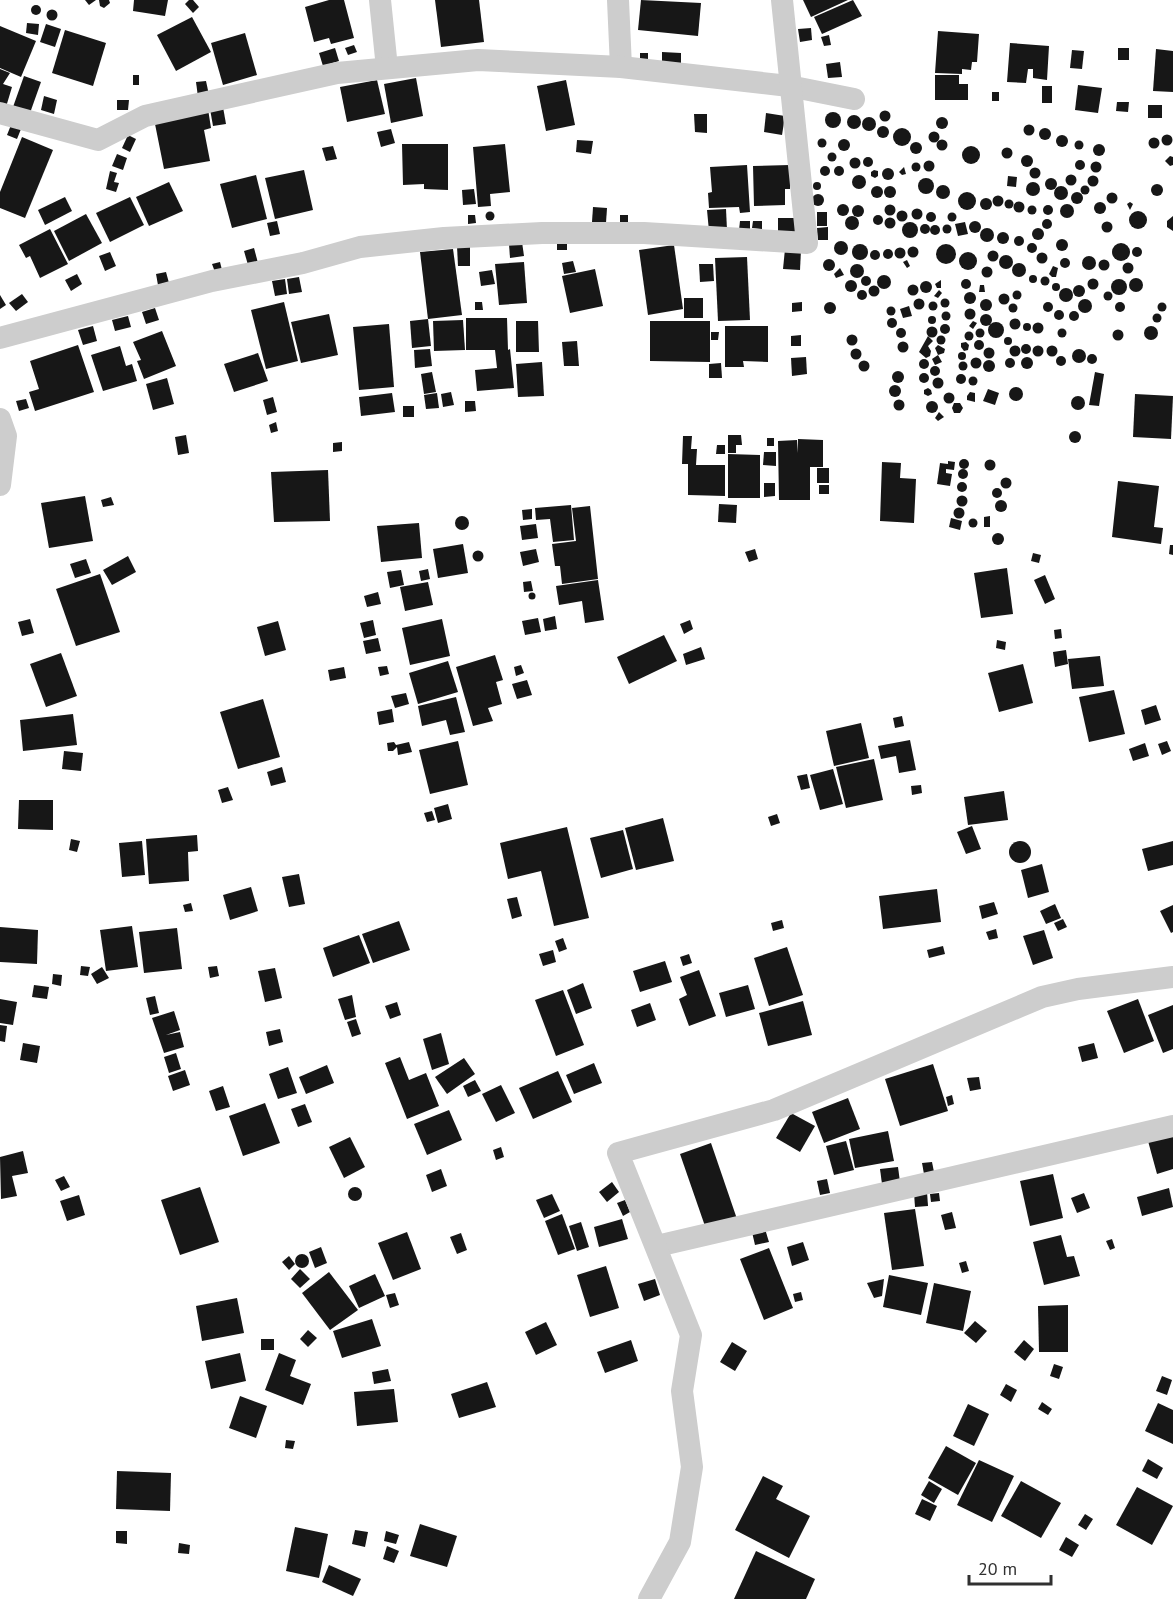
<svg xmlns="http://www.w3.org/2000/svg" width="1173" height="1599" viewBox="0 0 1173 1599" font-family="'PT Sans',sans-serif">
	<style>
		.building { fill: #171717 }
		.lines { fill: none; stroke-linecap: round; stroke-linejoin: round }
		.street { stroke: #cdcdcd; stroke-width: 22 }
	</style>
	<rect width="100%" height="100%" fill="#fff"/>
	<g class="building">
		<path d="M85 0H96L89 5Z"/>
		<path d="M99 0H109L110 3 104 8 100 6Z"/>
		<path d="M134 0H168L165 16 133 11Z"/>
		<path d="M189 0H193L199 7 193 13 185 4Z"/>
		<path d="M329 0H344L354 38 331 44 329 38 314 42 305 7Z"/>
		<path d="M435 0H479L484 42 441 47Z"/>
		<path d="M641 0 701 3 698 36 638 30Z"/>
		<path d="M803 0H848L811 17Z"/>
		<path d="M853 0 862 16 822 34 814 17Z"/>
		<circle cx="36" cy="10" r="5"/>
		<circle cx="52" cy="15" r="5.5"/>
		<path d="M192 17 211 52 176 71 157 35Z"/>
		<path d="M27 23 39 24 38 35 26 33Z"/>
		<path d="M46 24 61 29 55 47 40 42Z"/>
		<path d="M0 26 36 41 21 77 0 68Z"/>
		<path d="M811 28 812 40 800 42 798 29Z"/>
		<path d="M65 30 106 43 93 86 52 73Z"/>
		<path d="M938 31 979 34 977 62H972L971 70 962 69V74L935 73Z"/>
		<path d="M245 33 257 75 223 85 211 43Z"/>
		<path d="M829 35 831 45 824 46 821 37Z"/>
		<path d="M1010 43 1049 46 1047 80 1033 78V69H1028L1026 83 1007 82Z"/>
		<path d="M354 45 357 52 348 55 345 48Z"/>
		<path d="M335 48 339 61 323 66 319 53Z"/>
		<rect x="1118" y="48" width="11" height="12"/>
		<path d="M1156 49 1173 51V92L1153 91Z"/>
		<path d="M1072 50 1084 51 1082 69 1070 68Z"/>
		<path d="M662 52 681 53V66L662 65Z"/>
		<rect x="640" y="53" width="8" height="8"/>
		<path d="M840 62 842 77 828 78 826 64Z"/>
		<path d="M0 69 10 73 3 84 12 87 6 107 0 105Z"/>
		<rect x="133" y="75" width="6" height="10"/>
		<path d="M935 75H959V84H968V100H935Z"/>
		<path d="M24 76 41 82 30 113 13 107Z"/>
		<path d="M416 78 423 116 391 123 384 84Z"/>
		<path d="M377 80 385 114 347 122 340 87Z"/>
		<path d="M566 80 575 125 546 131 537 86Z"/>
		<path d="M206 81 209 95 198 97 196 82Z"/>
		<path d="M1078 85 1102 88 1098 113 1075 110Z"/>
		<rect x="1042" y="86" width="10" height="17"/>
		<rect x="992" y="92" width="7" height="9"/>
		<path d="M44 96 57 100 54 114 41 110Z"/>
		<path d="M117 100H129L128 110H117Z"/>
		<path d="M1117 102H1129L1128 112 1116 111Z"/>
		<rect x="1148" y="105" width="14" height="13"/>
		<path d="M223 107 226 124 213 126 210 109Z"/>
		<path d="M208 109 211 128 204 130 210 161 164 169 154 119Z"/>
		<circle cx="885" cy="116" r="5.5"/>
		<circle cx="833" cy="120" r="8"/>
		<path d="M766 113 785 116 782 135 764 132Z"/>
		<path d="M694 114H707V133L695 132Z"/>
		<circle cx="854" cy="122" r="7"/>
		<circle cx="942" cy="123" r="6"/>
		<circle cx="869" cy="124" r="7"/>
		<circle cx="1029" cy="130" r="5.5"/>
		<path d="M11 125 21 129 17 139 7 135Z"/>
		<circle cx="883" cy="132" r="6"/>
		<circle cx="1045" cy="134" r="6"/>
		<circle cx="902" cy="137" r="9"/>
		<path d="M391 129 395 143 381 147 377 132Z"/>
		<circle cx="934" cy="137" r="5.5"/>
		<circle cx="1167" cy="140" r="5.5"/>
		<circle cx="1062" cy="141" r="6"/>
		<path d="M128 135 136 139 130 152 122 148Z"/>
		<path d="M22 137 53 150 25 218 0 208V192Z"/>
		<circle cx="1154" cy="143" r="5.5"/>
		<circle cx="822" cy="143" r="4.5"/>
		<circle cx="844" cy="145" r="6"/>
		<circle cx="942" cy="145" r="5.5"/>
		<path d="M577 140 593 141 591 154 576 152Z"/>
		<circle cx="1079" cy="145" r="4.5"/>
		<circle cx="916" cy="148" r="6"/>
		<circle cx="1099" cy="150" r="6"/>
		<path d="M402 144H448V190L424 189V184L403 185Z"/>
		<path d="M505 144 510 192 490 194 491 206 478 207 473 147Z"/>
		<circle cx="971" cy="155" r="9"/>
		<path d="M333 146 337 159 326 161 322 148Z"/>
		<circle cx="1007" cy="153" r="5.5"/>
		<circle cx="832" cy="157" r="4.5"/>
		<path d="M117 154 127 158 123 170 112 166Z"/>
		<circle cx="1027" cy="161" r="6"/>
		<path d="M1170 156 1173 157V165L1170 166 1165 161Z"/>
		<circle cx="868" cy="162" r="5"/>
		<circle cx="855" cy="163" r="5.5"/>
		<circle cx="1080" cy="165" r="5"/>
		<circle cx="929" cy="166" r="5.5"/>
		<circle cx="1096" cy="167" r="5.5"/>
		<circle cx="916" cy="167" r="4.5"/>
		<path d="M747 165 750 212 740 213 739 207 709 208 708 193 712 192 710 167Z"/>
		<path d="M790 165V189H785V205L754 206 753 166Z"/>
		<circle cx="839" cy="171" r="5"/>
		<circle cx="825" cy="171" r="5"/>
		<path d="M904 167 906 174 902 175 899 172Z"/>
		<circle cx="1035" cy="173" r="5.5"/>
		<circle cx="888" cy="174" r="6"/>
		<path d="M304 170 313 210 275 219 265 178Z"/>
		<path d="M874 170 878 171V176L875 178 871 176V172Z"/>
		<path d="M110 171 117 173 114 182 119 183 116 192 106 189Z"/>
		<circle cx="1071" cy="180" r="5.5"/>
		<circle cx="859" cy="182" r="7"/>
		<path d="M256 175 267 219 232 228 220 184Z"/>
		<circle cx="1093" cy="181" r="5.5"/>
		<path d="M1008 176 1017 177 1016 187 1007 186Z"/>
		<circle cx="1051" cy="184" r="6"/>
		<circle cx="926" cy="186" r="8"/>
		<circle cx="817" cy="186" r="4"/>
		<path d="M169 182 183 211 149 226 136 197Z"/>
		<circle cx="1033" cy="189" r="7"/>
		<circle cx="1157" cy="190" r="6"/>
		<circle cx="943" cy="192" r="7"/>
		<circle cx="1085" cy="190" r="4.5"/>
		<circle cx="877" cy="192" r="6"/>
		<circle cx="890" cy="192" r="6"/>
		<circle cx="1061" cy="193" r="7"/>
		<path d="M474 189 476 204 463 205 462 190Z"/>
		<circle cx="967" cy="201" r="9"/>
		<circle cx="1077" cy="198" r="6"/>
		<circle cx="1112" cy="198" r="5.5"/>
		<circle cx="818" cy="200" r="6"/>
		<circle cx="998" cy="201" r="5.5"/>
		<path d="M65 197 72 211 45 225 38 210Z"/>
		<path d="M130 197 144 225 110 242 96 213Z"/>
		<circle cx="986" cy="204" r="6"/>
		<circle cx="1009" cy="204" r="4.5"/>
		<circle cx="1019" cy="207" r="5.5"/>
		<circle cx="1100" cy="208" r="6"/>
		<path d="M1130 202 1133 204 1130 210 1127 204Z"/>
		<circle cx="843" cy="210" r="6"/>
		<circle cx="1067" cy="211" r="7"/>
		<circle cx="890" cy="210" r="5.5"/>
		<circle cx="858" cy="211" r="6"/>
		<circle cx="1048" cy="210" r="5"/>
		<circle cx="1032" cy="210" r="4.5"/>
		<path d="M593 207 607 208 606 223 592 222Z"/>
		<circle cx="917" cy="214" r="5.5"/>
		<path d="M726 209 727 230 709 231 707 210Z"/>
		<circle cx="902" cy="216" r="5.5"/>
		<circle cx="1138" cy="220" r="9"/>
		<circle cx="490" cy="216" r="4.5"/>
		<rect x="817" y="212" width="10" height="14"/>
		<circle cx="931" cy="217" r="5"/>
		<circle cx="952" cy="217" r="4.5"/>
		<path d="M86 214 102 243 69 261 54 231Z"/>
		<path d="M468 215H475L476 223 468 224Z"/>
		<path d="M620 215H628V223L620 224Z"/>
		<circle cx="878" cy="220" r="5"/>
		<path d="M1173 216V231L1167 227V221Z"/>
		<circle cx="852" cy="223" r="7"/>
		<circle cx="890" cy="223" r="5.5"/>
		<path d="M778 218H796L797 235H778Z"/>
		<circle cx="1047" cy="224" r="5"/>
		<path d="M277 221 280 234 270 236 267 223Z"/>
		<path d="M740 221H750V231L739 230Z"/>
		<path d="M753 221H762V229L752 228Z"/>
		<circle cx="975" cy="227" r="6"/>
		<circle cx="1107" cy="227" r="5.5"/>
		<path d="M965 222 968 234 958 236 955 224Z"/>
		<circle cx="910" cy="230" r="8"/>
		<circle cx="925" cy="229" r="5"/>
		<circle cx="947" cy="229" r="4.5"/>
		<circle cx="935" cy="230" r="5"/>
		<path d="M828 227V240H818L817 228Z"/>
		<circle cx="987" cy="235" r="7"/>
		<circle cx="1038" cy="234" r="6"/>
		<path d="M50 229 68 264 40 278 30 256 26 258 19 245Z"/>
		<circle cx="1003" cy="238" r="6"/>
		<circle cx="1019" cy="241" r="5"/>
		<circle cx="1062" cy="245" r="6"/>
		<circle cx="841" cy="248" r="7"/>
		<path d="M522 242 524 256 510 258 509 244Z"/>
		<circle cx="1032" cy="248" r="5"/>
		<rect x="557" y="243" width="10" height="7"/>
		<circle cx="1121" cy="252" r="9"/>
		<circle cx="860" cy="252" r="8"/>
		<circle cx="946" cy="254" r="10"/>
		<path d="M470 245V266H458L457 246Z"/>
		<path d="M674 245 683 309 648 315 639 250Z"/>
		<circle cx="913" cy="252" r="5.5"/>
		<circle cx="1137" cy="252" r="5"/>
		<circle cx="900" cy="253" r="5.5"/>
		<path d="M254 248 258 263 248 265 244 251Z"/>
		<path d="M453 249 462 315 428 319 420 252Z"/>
		<path d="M785 249 801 250 800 270 783 269Z"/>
		<circle cx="888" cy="254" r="5"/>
		<circle cx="875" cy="255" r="5"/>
		<circle cx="993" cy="256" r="5.5"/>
		<circle cx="968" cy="261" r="9"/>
		<path d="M110 252 116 266 105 271 99 256Z"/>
		<circle cx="1042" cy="258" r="5.5"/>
		<circle cx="1006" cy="262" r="7"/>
		<circle cx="1089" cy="263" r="7"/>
		<path d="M747 257 750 320 718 321 715 258Z"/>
		<circle cx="1065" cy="263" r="5"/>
		<circle cx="829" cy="265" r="6"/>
		<circle cx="1104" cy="265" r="5.5"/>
		<path d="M907 260 910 266 907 268 903 262Z"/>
		<path d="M573 261 576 272 564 274 562 263Z"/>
		<path d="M220 262 222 270 215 272 212 264Z"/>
		<path d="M524 262 527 303 499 305 495 264Z"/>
		<circle cx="1128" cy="268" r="5.5"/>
		<circle cx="1019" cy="270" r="7"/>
		<path d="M699 264H713L714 281 700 282Z"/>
		<circle cx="857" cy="271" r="7"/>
		<path d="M1053 266 1058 268 1056 277H1052L1049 274Z"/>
		<circle cx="987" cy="272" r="5.5"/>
		<path d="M840 268 844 275 836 278 834 274Z"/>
		<path d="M595 269 603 306 570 313 562 276Z"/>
		<path d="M492 270 495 284 481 286 479 272Z"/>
		<path d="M166 272 169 283 158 285 156 274Z"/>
		<path d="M77 274 82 284 71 291 65 280Z"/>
		<circle cx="1033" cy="279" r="4"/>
		<circle cx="884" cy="282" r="7"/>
		<circle cx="866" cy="281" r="5"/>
		<circle cx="1045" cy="281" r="4.5"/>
		<path d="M299 277 302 292 289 294 287 279Z"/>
		<circle cx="1136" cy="285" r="7"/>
		<circle cx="1093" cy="284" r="5.5"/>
		<circle cx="966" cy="284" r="5"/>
		<path d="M285 279 287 294 275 296 272 281Z"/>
		<circle cx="1119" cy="287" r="8"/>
		<circle cx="851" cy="286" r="6"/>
		<path d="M941 280V288H937L935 284Z"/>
		<circle cx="926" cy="287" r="6"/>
		<circle cx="1056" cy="287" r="4"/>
		<circle cx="913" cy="290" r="5.5"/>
		<path d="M980 285H984L985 292H979Z"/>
		<circle cx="1079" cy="291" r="6"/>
		<circle cx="874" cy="291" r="5.5"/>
		<circle cx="1066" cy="295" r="7"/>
		<path d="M939 290 942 293 938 298 934 296Z"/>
		<circle cx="862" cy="295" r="5"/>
		<circle cx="1017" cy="295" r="4.5"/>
		<circle cx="1108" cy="296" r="4.5"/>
		<circle cx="970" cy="298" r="6"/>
		<circle cx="1004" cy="299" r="5.5"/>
		<path d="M22 294 28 302 16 311 9 303Z"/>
		<path d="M0 295 6 305 0 309Z"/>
		<rect x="684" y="298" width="19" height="20"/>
		<circle cx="919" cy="304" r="5.5"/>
		<circle cx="945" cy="303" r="4.5"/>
		<circle cx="986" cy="305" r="6"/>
		<circle cx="1085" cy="306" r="7"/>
		<circle cx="933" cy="306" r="4.5"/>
		<circle cx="830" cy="308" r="6"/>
		<circle cx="1120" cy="307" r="5"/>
		<path d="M284 302 298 361 266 369 251 310Z"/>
		<path d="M475 302H482L483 310H475Z"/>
		<path d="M802 302V311L792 312V303Z"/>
		<circle cx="1048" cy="307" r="5"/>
		<circle cx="1162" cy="307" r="4.5"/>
		<circle cx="1013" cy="308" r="4.5"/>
		<path d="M909 306 912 316 903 318 900 309Z"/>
		<circle cx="891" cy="311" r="4.5"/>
		<path d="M155 308 159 320 146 324 142 312Z"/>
		<circle cx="970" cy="314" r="5.5"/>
		<circle cx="1059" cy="315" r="5"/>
		<circle cx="1074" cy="316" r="5"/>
		<circle cx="946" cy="316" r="4.5"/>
		<circle cx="1157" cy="318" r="4.5"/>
		<path d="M329 314 338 355 301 363 291 322Z"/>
		<circle cx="986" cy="320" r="6"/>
		<path d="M128 316 131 327 115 331 112 320Z"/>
		<circle cx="932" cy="320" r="4"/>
		<path d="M466 318H507L508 350 510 349 514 388 477 391 475 370 497 368 495 350H466Z"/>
		<circle cx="892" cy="323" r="5"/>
		<circle cx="1015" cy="324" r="5.5"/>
		<path d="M428 319 431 346 412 348 410 321Z"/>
		<path d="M463 320 465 350 434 351 433 321Z"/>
		<path d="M516 321H538L539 352H516Z"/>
		<path d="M650 321H710V362L650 361Z"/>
		<path d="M973 321 977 323 973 329 969 326Z"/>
		<circle cx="996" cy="330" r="8"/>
		<circle cx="1038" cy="328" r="5.5"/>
		<circle cx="1027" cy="327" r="4"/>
		<path d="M389 324 394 387 359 390 353 327Z"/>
		<circle cx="945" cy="329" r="5"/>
		<circle cx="1151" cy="333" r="7"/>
		<path d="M93 326 97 341 83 345 78 330Z"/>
		<path d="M725 326H768V362L743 361 744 367H725Z"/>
		<circle cx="932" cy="332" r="5.5"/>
		<circle cx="901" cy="333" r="5"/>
		<circle cx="980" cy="333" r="4.5"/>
		<circle cx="1062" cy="333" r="4.5"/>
		<circle cx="1118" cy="335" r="5.5"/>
		<path d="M162 331 176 366 144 379 137 361 141 360 133 342Z"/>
		<circle cx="969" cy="336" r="4.5"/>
		<path d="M711 332H719L718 340H711Z"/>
		<circle cx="852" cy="340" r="5.5"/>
		<path d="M801 335V346H791V336Z"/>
		<circle cx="941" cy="340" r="4.5"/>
		<path d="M928 336 933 341 928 346 931 351 930 356 926 358 919 352Z"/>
		<circle cx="1008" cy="341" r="4"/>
		<circle cx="979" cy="345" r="5"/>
		<path d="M577 341 579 366H564L562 342Z"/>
		<circle cx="903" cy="347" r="5.5"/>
		<path d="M966 342 969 345 968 350 964 351 961 347V343Z"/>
		<circle cx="1026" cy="349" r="5"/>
		<path d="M78 345 94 392 35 411 29 392 39 389 30 361Z"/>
		<path d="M938 345 945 349 944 353 938 355 942 362 935 365 932 359 938 355 935 348Z"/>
		<circle cx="1038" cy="351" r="5.5"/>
		<circle cx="1015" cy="351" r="5.5"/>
		<circle cx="1052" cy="351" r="5.5"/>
		<path d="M120 346 126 366 132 364 137 381 103 391 91 355Z"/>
		<circle cx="989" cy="353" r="5.5"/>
		<circle cx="856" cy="354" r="5.5"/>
		<path d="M430 349 432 366 415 368 414 350Z"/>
		<circle cx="1079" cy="356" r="7"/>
		<circle cx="962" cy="356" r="4"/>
		<path d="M258 353 268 381 234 392 224 364Z"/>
		<circle cx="1092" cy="359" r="5"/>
		<circle cx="1061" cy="361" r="5"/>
		<circle cx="1027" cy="363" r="6"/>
		<path d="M806 357 807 374 792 376 791 358Z"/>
		<circle cx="976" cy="363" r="5.5"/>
		<circle cx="1010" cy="363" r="5"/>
		<circle cx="924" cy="364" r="5"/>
		<circle cx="989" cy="366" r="6"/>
		<circle cx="864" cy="366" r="5.5"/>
		<circle cx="963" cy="366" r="4.5"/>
		<path d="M542 362 544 396 518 397 516 364Z"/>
		<path d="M721 363 722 378H709V364Z"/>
		<circle cx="935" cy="371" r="5"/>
		<circle cx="898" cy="377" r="6"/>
		<path d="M432 372 436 392 424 394 421 374Z"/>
		<path d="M1095 372 1104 374 1099 406 1089 405Z"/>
		<circle cx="924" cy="378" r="5"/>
		<circle cx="961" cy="379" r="5"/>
		<circle cx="973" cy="381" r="4.5"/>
		<circle cx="938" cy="383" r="5.5"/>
		<path d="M167 378 174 404 153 410 146 384Z"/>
		<circle cx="895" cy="391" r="6"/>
		<circle cx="1016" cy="394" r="7"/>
		<path d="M928 388 931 390 932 394 928 396 924 394V390Z"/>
		<path d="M988 389 999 393 995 405 983 401Z"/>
		<path d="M451 392 454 405 443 407 441 394Z"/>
		<path d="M970 392 975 393V402L967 400V396Z"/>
		<circle cx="949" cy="398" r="5.5"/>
		<path d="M392 393 395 412 361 416 359 397Z"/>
		<path d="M437 393 439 408 426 409 424 395Z"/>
		<path d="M1135 394 1173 396 1171 439 1133 437Z"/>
		<circle cx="1078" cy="403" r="7"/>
		<path d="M273 397 277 412 267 415 263 400Z"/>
		<path d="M26 399 29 408 19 411 16 401Z"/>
		<circle cx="899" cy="405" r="5.5"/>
		<circle cx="932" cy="407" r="6"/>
		<path d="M465 401H475L476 411 465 412Z"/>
		<path d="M954 403H960L963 408 960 413H954L952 408Z"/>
		<rect x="403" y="406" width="11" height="11"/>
		<path d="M939 412 944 417 938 421 935 418Z"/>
		<path d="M276 422 278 431 271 433 269 425Z"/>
		<circle cx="1075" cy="437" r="6"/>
		<path d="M186 435 189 453 178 455 175 437Z"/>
		<path d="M728 435H741L742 445H736V453H728Z"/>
		<path d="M683 436H692L691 449H697L696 465H725V496L688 495V464H682Z"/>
		<rect x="767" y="438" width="7" height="8"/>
		<path d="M798 439 823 440V467H810V500H779L778 441 797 440 798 453Z"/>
		<path d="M342 442V451L333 452V443Z"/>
		<path d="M717 445H725V454H716Z"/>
		<path d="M764 452H776V466L763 465Z"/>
		<path d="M728 454 760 455V498H728Z"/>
		<circle cx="964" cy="464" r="5"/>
		<circle cx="990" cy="465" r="5.5"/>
		<path d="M948 461 955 462 954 470 946 469V473L952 474 950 486 937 484 940 463 948 464Z"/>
		<path d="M882 462 901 463 900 478 916 479 914 523 880 521Z"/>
		<rect x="817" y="468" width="12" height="15"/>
		<circle cx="963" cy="474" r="5"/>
		<path d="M328 470 330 521 274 522 271 472Z"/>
		<circle cx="1006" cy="483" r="5.5"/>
		<path d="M1118 481 1159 486 1154 527 1163 528 1161 544 1112 537Z"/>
		<circle cx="962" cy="487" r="5"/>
		<path d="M764 483H775V496L764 497Z"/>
		<rect x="819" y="485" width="10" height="9"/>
		<circle cx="997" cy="493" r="5"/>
		<circle cx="962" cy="501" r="5.5"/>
		<path d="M85 496 93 541 49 548 41 503Z"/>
		<path d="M111 497 114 505 103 507 101 500Z"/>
		<circle cx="1001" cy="506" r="6"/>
		<path d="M719 504 737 505 736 523 718 522Z"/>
		<path d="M571 505 574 540 553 542 550 519 536 520 535 508Z"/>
		<path d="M590 506 598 579 562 584 560 566H555L552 544 576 541 572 508Z"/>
		<circle cx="959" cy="513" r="5.5"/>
		<path d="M532 509V519L523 520 522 510Z"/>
		<circle cx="462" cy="523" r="7"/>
		<path d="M990 516V527H984V517Z"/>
		<path d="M951 518 962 521 960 530 949 527Z"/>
		<circle cx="973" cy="523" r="4.5"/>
		<path d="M419 523 422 558 381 562 377 526Z"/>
		<path d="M536 524 538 538 522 540 520 526Z"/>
		<circle cx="998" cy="539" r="6"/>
		<path d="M463 544 468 573 438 578 433 549Z"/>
		<path d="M1170 545H1173V555L1169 554Z"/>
		<path d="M536 549 539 562 523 566 520 552Z"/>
		<path d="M755 549 758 559 749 562 745 552Z"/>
		<circle cx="478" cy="556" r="5.5"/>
		<path d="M1033 553 1041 555 1039 563 1031 561Z"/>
		<path d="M128 556 136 572 112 585 103 570Z"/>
		<path d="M86 559 91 573 75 578 70 564Z"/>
		<path d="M1007 568 1013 614 981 618 974 573Z"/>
		<path d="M428 569 430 579 421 581 419 571Z"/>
		<path d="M401 570 404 585 390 588 387 572Z"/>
		<path d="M100 574 120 632 76 646 56 589Z"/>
		<path d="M1045 575 1055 599 1045 604 1034 580Z"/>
		<path d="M598 580 604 620 585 623 582 601 559 605 556 586Z"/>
		<path d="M531 581 533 591 524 592 523 582Z"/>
		<path d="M428 582 433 605 405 611 400 587Z"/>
		<path d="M378 592 381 604 367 607 364 596Z"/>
		<circle cx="532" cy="596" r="3.5"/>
		<path d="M555 616 557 629 545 631 543 619Z"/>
		<path d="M538 618 541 632 525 635 522 621Z"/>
		<path d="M30 619 34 633 22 636 18 622Z"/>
		<path d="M442 619 450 656 410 665 402 628Z"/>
		<path d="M373 620 376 635 364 638 360 623Z"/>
		<path d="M690 620 693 629 684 634 680 624Z"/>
		<path d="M278 621 286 650 265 656 257 627Z"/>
		<path d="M1061 629 1062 638 1055 639 1054 630Z"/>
		<path d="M664 635 677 661 629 684 617 657Z"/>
		<path d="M378 638 381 651 366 654 363 641Z"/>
		<path d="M997 640 1006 642 1005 650 996 648Z"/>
		<path d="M701 647 705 659 686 665 683 654Z"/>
		<path d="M1066 650 1068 664 1055 667 1053 652Z"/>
		<path d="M61 653 77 696 46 707 30 664Z"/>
		<path d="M495 655 503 680 496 682 502 704 488 708 493 721 473 726 456 667Z"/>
		<path d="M1100 656 1104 686 1072 689 1068 659Z"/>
		<path d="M448 661 458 692 418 704 409 673Z"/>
		<path d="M1023 664 1033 703 999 712 988 673Z"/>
		<path d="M521 665 524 673 516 676 514 667Z"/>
		<path d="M387 666 389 674 380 676 378 667Z"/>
		<path d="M344 667 346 678 330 681 328 670Z"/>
		<path d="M527 680 532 695 517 699 512 684Z"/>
		<path d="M1114 690 1125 734 1089 742 1079 697Z"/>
		<path d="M406 693 409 704 395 708 391 696Z"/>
		<path d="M456 697 465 732 450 735 446 720 422 726 418 706Z"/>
		<path d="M263 699 280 757 238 769 220 712Z"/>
		<path d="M1156 705 1161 720 1145 725 1141 710Z"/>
		<path d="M392 709 394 722 379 725 377 712Z"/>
		<path d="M73 714 77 745 23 751 20 720Z"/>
		<path d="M902 716 904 726 895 728 893 718Z"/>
		<path d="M861 723 869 758 834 766 826 731Z"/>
		<path d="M910 740 916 770 899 773 896 756 881 759 878 746Z"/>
		<path d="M458 741 468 785 430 794 419 750Z"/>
		<path d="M1167 741 1171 751 1162 755 1158 744Z"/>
		<path d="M394 742 396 745 409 742 412 752 398 755 397 747 393 751H388L387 743Z"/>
		<path d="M1145 743 1149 756 1133 761 1129 749Z"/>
		<path d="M64 751 83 753 81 771 62 769Z"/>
		<path d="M874 759 883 800 846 808 836 767Z"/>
		<path d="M282 767 286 782 271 786 267 772Z"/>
		<path d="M833 769 843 804 820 810 810 775Z"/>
		<path d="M807 774 810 788 801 790 797 776Z"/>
		<path d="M921 785 922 793 912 795 911 786Z"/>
		<path d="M228 787 233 800 222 803 218 790Z"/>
		<path d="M1004 791 1008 820 968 825 964 797Z"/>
		<path d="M19 800H53V830L18 829Z"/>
		<path d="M448 804 452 819 438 823 434 808Z"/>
		<path d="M432 811 435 820 427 822 424 813Z"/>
		<path d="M777 814 780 823 771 826 768 817Z"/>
		<path d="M663 818 674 861 636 870 625 828Z"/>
		<path d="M972 826 981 849 966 854 957 832Z"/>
		<path d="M567 827 589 918 554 926 541 871 508 879 500 843Z"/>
		<path d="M623 830 633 869 601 878 590 838Z"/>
		<path d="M197 835 198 851 188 852 189 881 149 884 146 839Z"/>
		<path d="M71 839 80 841 77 852 69 850Z"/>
		<path d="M142 841 145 875 122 877 119 843Z"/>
		<path d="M1173 841V865L1148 871 1142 849Z"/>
		<circle cx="1020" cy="852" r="11"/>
		<path d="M1042 864 1049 892 1028 898 1021 870Z"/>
		<path d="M299 874 305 904 289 907 282 877Z"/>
		<path d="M251 887 258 911 230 920 223 895Z"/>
		<path d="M937 889 941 922 883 929 879 896Z"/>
		<path d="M517 897 522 916 512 919 507 899Z"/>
		<path d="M994 902 998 914 982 919 979 906Z"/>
		<path d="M191 903 193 911 185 912 183 905Z"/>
		<path d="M1055 904 1061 918 1046 924 1040 911Z"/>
		<path d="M1173 905V932L1171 933 1160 911Z"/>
		<path d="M1063 919 1067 927 1058 931 1054 923Z"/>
		<path d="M782 920 784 928 773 931 771 923Z"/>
		<path d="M399 921 410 950 373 963 362 934Z"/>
		<path d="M132 926 138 967 106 971 100 930Z"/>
		<path d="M0 927 38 930 37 964 0 962Z"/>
		<path d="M177 928 182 969 144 973 139 932Z"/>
		<path d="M996 929 998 938 989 940 986 932Z"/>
		<path d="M1044 930 1053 958 1033 965 1023 936Z"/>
		<path d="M359 935 370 963 333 977 323 948Z"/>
		<path d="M563 938 567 949 559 952 555 941Z"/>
		<path d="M943 946 945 954 929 958 927 950Z"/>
		<path d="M787 947 803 995 769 1006 754 958Z"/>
		<path d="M553 950 556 962 543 966 539 954Z"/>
		<path d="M689 954 692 963 683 966 680 957Z"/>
		<path d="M665 961 672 982 640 992 633 971Z"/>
		<path d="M81 966 90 967 88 976 80 975Z"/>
		<path d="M217 966 219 976 210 978 208 967Z"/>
		<path d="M102 967 109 978 97 984 91 974Z"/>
		<path d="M275 968 282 998 265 1002 258 971Z"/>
		<path d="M699 970 716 1016 689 1026 679 999 687 995 680 977Z"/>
		<path d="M53 974 62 975 61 986 52 984Z"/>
		<path d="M583 983 592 1008 576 1014 567 990Z"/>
		<path d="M34 985 49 987 47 999 32 997Z"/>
		<path d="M748 985 755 1009 726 1017 719 993Z"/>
		<path d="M563 990 584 1045 556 1056 535 1000Z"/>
		<path d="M352 995 356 1017 345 1020 338 999Z"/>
		<path d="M155 996 159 1013 150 1015 146 998Z"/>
		<path d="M0 999 17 1002 13 1025 0 1023Z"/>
		<path d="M1138 999 1154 1041 1124 1053 1107 1011Z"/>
		<path d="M803 1001 812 1035 768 1046 759 1013Z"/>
		<path d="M397 1002 401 1015 390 1019 385 1006Z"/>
		<path d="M650 1003 656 1020 637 1027 631 1010Z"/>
		<path d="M1173 1005V1049L1163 1053 1148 1015Z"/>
		<path d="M174 1011 180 1030 166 1035 180 1032 184 1047 164 1053 152 1018Z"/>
		<path d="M356 1019 361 1034 352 1037 347 1022Z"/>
		<path d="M0 1025 7 1026 5 1042 0 1041Z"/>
		<path d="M280 1029 283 1042 269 1046 266 1032Z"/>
		<path d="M441 1033 449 1064 432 1070 423 1039Z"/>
		<path d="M23 1043 40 1046 37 1063 20 1060Z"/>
		<path d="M1094 1043 1098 1058 1082 1062 1078 1047Z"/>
		<path d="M176 1053 181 1069 169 1073 164 1057Z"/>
		<path d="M400 1057 409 1080 426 1073 439 1106 407 1119 385 1063Z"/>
		<path d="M464 1058 475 1074 447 1094 435 1077Z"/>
		<path d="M594 1063 602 1083 574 1094 566 1075Z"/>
		<path d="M933 1064 948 1111 900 1126 885 1079Z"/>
		<path d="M327 1065 334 1083 306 1094 299 1077Z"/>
		<path d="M288 1067 297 1093 278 1099 269 1074Z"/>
		<path d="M185 1070 190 1085 173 1091 168 1076Z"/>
		<path d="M558 1071 572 1102 533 1119 519 1088Z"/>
		<path d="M979 1077 981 1089 970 1091 967 1078Z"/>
		<path d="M475 1080 481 1091 468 1097 463 1086Z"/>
		<path d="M501 1085 515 1113 496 1122 482 1094Z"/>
		<path d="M223 1086 230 1107 216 1111 209 1091Z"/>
		<path d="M952 1095 954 1104 948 1106 946 1097Z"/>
		<path d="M848 1098 860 1129 824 1143 812 1112Z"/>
		<path d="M265 1103 280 1143 243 1156 229 1116Z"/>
		<path d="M305 1104 312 1122 298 1127 291 1109Z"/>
		<path d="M449 1110 462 1140 427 1155 414 1124Z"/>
		<path d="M791 1113 815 1126 800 1152 776 1138Z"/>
		<path d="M888 1131 894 1161 855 1168 849 1139Z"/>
		<path d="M1173 1135V1169L1157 1174 1148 1141Z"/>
		<path d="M350 1137 365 1167 344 1178 329 1147Z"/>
		<path d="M846 1141 854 1170 834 1175 826 1146Z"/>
		<path d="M711 1143 737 1219 706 1229 680 1154Z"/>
		<path d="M501 1147 504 1157 496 1160 493 1150Z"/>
		<path d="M23 1151 28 1173 12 1176 17 1196 1 1199 0 1157Z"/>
		<path d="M932 1162 934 1172 924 1174 922 1163Z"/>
		<path d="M898 1167 900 1182 882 1184 880 1169Z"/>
		<path d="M441 1169 447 1186 432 1192 426 1175Z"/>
		<path d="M1053 1174 1063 1218 1030 1226 1020 1181Z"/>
		<path d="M64 1176 70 1187 61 1191 55 1180Z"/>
		<path d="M827 1179 830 1193 820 1195 817 1181Z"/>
		<path d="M612 1182 619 1192 607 1202 599 1192Z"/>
		<path d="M200 1187 219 1242 180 1255 161 1200Z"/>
		<circle cx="355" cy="1194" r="7"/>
		<path d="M1169 1188 1173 1207 1142 1216 1137 1197Z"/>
		<path d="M927 1192 928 1206 915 1207 914 1193Z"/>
		<path d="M939 1193 940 1201 931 1202 930 1194Z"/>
		<path d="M1084 1193 1090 1208 1077 1213 1071 1198Z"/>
		<path d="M552 1194 560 1211 544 1218 536 1200Z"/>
		<path d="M79 1195 85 1215 67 1221 60 1201Z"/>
		<path d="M625 1200 630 1212 623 1216 617 1203Z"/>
		<path d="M915 1209 924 1266 892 1270 884 1213Z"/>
		<path d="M952 1212 956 1228 945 1230 941 1215Z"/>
		<path d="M562 1214 575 1249 558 1255 545 1221Z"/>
		<path d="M622 1219 628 1239 599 1247 594 1227Z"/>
		<path d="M581 1222 589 1247 577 1251 569 1226Z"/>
		<path d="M765 1229 769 1242 755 1245 752 1232Z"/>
		<path d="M407 1232 421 1269 393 1280 378 1243Z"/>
		<path d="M461 1233 467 1250 457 1254 450 1237Z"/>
		<path d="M1061 1235 1067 1257 1074 1256 1080 1276 1044 1285 1033 1242Z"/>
		<path d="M1112 1239 1115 1248 1110 1250 1106 1241Z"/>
		<path d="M803 1242 809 1260 792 1266 787 1247Z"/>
		<path d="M321 1247 327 1263 315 1268 309 1252Z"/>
		<path d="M769 1248 793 1308 764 1320 740 1259Z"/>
		<circle cx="302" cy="1261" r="7"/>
		<path d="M289 1256 295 1264 289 1270 282 1262Z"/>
		<path d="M966 1261 969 1271 962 1273 959 1263Z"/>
		<path d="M606 1266 619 1308 590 1317 577 1275Z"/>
		<path d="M300 1269 310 1279 300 1288 291 1279Z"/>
		<path d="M329 1272 358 1310 330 1330 302 1293Z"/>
		<path d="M375 1274 385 1296 359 1308 349 1286Z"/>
		<path d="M889 1275 928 1283 921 1315 883 1307Z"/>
		<path d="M655 1279 660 1295 644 1301 638 1284Z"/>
		<path d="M884 1279 882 1296 874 1298 867 1283Z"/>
		<path d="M934 1283 971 1291 963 1331 926 1323Z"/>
		<path d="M801 1292 803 1300 795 1302 793 1294Z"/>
		<path d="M395 1293 399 1305 390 1308 386 1295Z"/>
		<path d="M237 1298 244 1333 202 1341 196 1306Z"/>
		<path d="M1068 1305V1352H1039L1038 1306Z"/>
		<path d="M372 1319 381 1346 342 1358 333 1331Z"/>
		<path d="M975 1321 987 1331 976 1343 964 1333Z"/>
		<path d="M546 1322 557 1345 536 1355 525 1332Z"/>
		<path d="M308 1330 317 1338 308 1347 300 1339Z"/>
		<rect x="261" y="1339" width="13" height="11"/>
		<path d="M631 1340 638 1361 605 1373 597 1352Z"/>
		<path d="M1024 1340 1034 1349 1025 1361 1014 1352Z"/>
		<path d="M732 1342 747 1351 735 1371 720 1362Z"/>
		<path d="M240 1353 246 1381 211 1389 205 1361Z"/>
		<path d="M279 1353 296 1360 290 1376 311 1384 303 1405 265 1390Z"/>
		<path d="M1054 1364 1063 1367 1059 1379 1050 1376Z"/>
		<path d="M388 1369 391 1381 374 1384 372 1372Z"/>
		<path d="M1162 1376 1172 1380 1167 1395 1156 1391Z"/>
		<path d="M487 1382 496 1407 459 1418 451 1394Z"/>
		<path d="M1006 1384 1017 1390 1011 1402 1000 1395Z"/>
		<path d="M394 1389 398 1422 357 1426 354 1392Z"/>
		<path d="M240 1396 267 1406 256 1438 229 1428Z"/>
		<path d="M1042 1402 1052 1409 1048 1415 1038 1409Z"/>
		<path d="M1158 1403 1173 1410V1444L1145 1431Z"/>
		<path d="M968 1404 989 1414 974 1446 953 1436Z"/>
		<path d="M286 1440 295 1441 293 1449 285 1448Z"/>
		<path d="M946 1446 976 1463 958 1495 928 1478Z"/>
		<path d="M1148 1459 1163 1468 1157 1479 1142 1471Z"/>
		<path d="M979 1460 1014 1476 992 1522 957 1505Z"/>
		<path d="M117 1471 171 1473 170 1511 116 1509Z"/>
		<path d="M763 1476 783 1486 776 1499 810 1516 789 1558 735 1530Z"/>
		<path d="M929 1481 942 1489 934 1503 921 1495Z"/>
		<path d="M1021 1481 1061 1503 1041 1538 1001 1516Z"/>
		<path d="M1137 1487 1173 1506 1152 1545 1116 1525Z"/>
		<path d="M922 1499 937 1506 930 1521 915 1514Z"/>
		<path d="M1085 1514 1093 1519 1086 1530 1078 1525Z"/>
		<path d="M420 1524 457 1536 447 1567 410 1556Z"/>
		<path d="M295 1527 328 1534 319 1578 286 1571Z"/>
		<path d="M355 1530 368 1532 365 1547 352 1544Z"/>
		<path d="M116 1531H127V1544L116 1543Z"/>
		<path d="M386 1531 399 1535 396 1544 384 1541Z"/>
		<path d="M1066 1537 1079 1545 1072 1557 1059 1550Z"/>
		<path d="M179 1543 190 1545 189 1554 178 1553Z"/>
		<path d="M387 1546 399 1551 394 1563 383 1559Z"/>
		<path d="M756 1551 815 1579 806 1599H734Z"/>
		<path d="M329 1565 361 1579 353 1596 322 1582Z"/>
	</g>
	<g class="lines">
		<g class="street">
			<path d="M380 0 387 68"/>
			<path d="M618 0 621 67"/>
			<path d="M0 113 98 140 145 116 337 73 478 60 621 67 789 86 854 99"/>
			<path d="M0 338 212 281 303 263 360 247 444 238 542 233H644L807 243 782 0"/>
			<path d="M0 419 6 436 0 485"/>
			<path d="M657 1246 1173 1126"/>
			<path d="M649 1599 680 1542 692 1467 682 1391 691 1335 618 1153 774 1110 1042 997 1078 989 1173 977"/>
		</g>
	</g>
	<path d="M969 1575v9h82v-9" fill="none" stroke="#303030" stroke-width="3"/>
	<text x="978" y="1575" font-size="18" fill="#303030" stroke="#ffffff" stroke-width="4.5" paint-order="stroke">20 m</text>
</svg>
